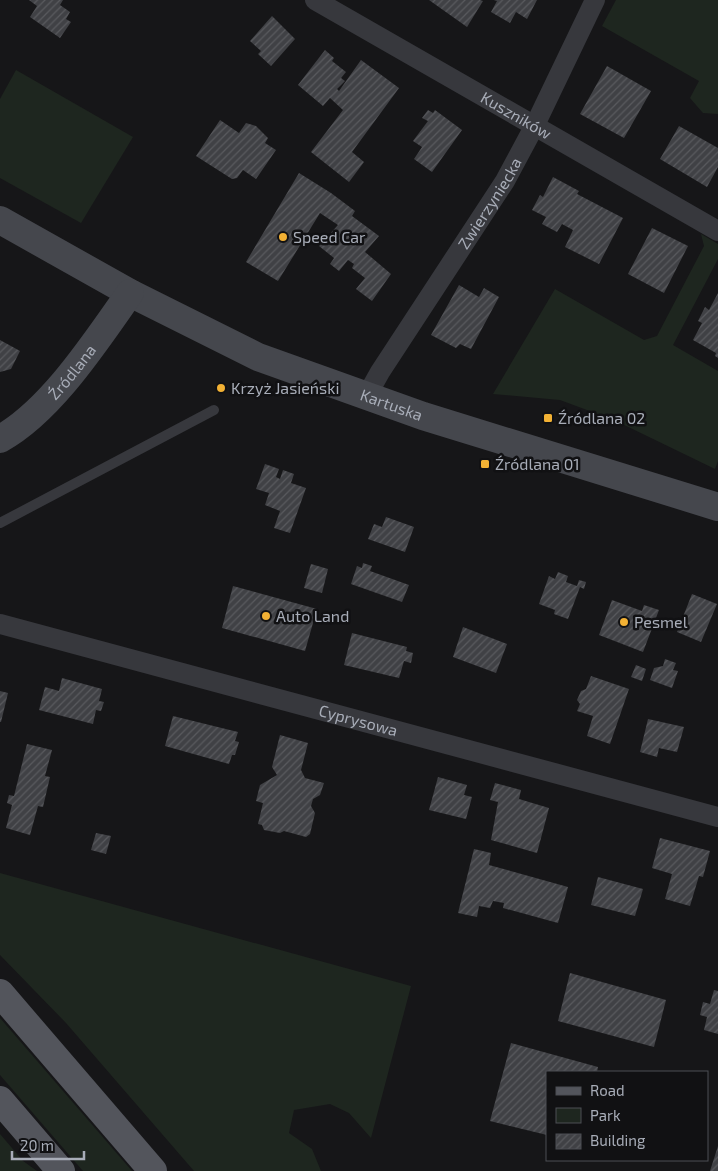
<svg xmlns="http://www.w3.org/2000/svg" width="718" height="1171" viewBox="0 0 718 1171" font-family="'Exo 2',sans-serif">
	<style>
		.green { fill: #1e261f }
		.building { fill: url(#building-hatch) }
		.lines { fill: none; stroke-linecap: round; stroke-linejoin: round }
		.lane { stroke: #37383d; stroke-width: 10 }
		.street { stroke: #37383d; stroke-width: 20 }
		.secondary { stroke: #45474d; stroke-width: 28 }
		.primary { stroke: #53555c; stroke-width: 28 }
		.poi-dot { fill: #f2b134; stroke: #111113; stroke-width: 2 }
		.labels { text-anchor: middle; stroke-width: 5; stroke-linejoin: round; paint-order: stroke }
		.street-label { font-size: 16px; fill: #a8adb8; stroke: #111113 }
		.poi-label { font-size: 16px; fill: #a8adb8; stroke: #111113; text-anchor: start }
	</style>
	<defs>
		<pattern id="building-hatch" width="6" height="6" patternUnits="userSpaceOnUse" patternTransform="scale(1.25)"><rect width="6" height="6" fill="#404145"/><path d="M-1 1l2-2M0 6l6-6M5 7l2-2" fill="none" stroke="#595a5e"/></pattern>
	</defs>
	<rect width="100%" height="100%" fill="#161618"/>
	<g class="green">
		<path d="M616 0H718V114L703 113 690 98 699 81 602 26Z"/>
		<path d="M16 70 133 137 81 223 0 178V99Z"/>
		<path d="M701 234 718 244V259L673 345 718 371V461L715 469 614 420 560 400 493 394 555 289 644 340 657 336 704 246Z"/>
		<path d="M0 873 411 986 371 1138 349 1113 330 1104 294 1110 289 1133 312 1149 321 1171H194L66 1023 0 955Z"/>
		<path d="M0 1018 132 1171H83L0 1075Z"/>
		<path d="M0 1134 23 1161 37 1171H0Z"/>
	</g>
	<g class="building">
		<path d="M29 0H63L60 5 70 12 66 19 71 22 60 38 30 17 37 6Z"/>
		<path d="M429 0H480L483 1 467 27Z"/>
		<path d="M494 0H537L527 19 516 12 510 23 491 12 497 1Z"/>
		<path d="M272 16 295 39 271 66 258 54 261 51 250 41Z"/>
		<path d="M325 50 334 58 332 61 346 72 341 78 345 81 337 89 339 91 361 60 399 88 352 152 364 162 349 182 311 152 343 110 330 98 323 106 298 85Z"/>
		<path d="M607 66 651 91 624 138 580 114Z"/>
		<path d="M428 110 433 113 435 110 462 130 432 172 414 159 422 147 413 141 428 121 422 118Z"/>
		<path d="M220 120 239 133 246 123 256 126 268 138 265 143 276 150 256 179 243 170 237 178 232 179 196 156Z"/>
		<path d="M679 126 718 148V167L707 187 660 159Z"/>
		<path d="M299 173 331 193 355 211 352 216 379 236 365 252 391 274 372 301 356 289 365 278 352 268 354 264 348 260 339 271 330 264 334 258 319 246 338 225 320 213 278 281 246 262Z"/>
		<path d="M553 177 579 191 577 194 623 218 599 264 565 247 573 230 562 224 557 232 542 224 546 217 532 210 540 195 543 197Z"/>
		<path d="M652 228 688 246 664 293 628 274Z"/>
		<path d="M459 285 479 297 484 288 499 297 471 349 460 344 456 348 431 335Z"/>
		<path d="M718 293V358L715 356 716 353 693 340 702 323 698 321 705 307 709 310Z"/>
		<path d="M0 340 20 351 11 369 0 372Z"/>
		<path d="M265 464 279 469 276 477 280 479 283 470 294 474 291 483 306 488 290 533 274 528 280 511 265 505 269 493 256 489Z"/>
		<path d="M386 517 414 527 405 552 368 539 374 524 382 527Z"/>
		<path d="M363 563 372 566 370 571 409 585 402 602 351 584 357 566 362 568Z"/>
		<path d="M311 564 328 569 322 593 304 588Z"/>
		<path d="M558 572 568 576 566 582 577 586 579 580 586 582 584 589 580 587 568 619 554 614 555 610 539 604 549 576 555 579Z"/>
		<path d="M233 586 317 609 305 651 222 628Z"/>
		<path d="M692 594 717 604 701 642 677 632Z"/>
		<path d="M612 600 642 611 644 605 659 610 643 652 599 635Z"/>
		<path d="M463 627 507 644 496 673 453 657Z"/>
		<path d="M352 633 407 647 406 651 413 653 411 663 404 661 399 678 344 665Z"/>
		<path d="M665 659 676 663 673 670 678 671 672 688 650 680 654 668 663 666Z"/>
		<path d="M636 665 646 669 642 681 631 677Z"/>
		<path d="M591 676 629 689 610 744 587 736 593 716 577 711 580 704 577 700 581 691 586 689Z"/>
		<path d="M62 678 102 689 99 701 104 702 101 711 96 710 93 724 39 710 45 687 59 691Z"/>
		<path d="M0 691 8 693 1 722H0Z"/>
		<path d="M173 716 238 732 235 741 239 742 235 755H232L229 764 165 746Z"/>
		<path d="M648 719 684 727 677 752 659 748 657 757 640 752Z"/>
		<path d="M280 735 308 743 301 770 305 778 324 783 320 795 313 799 311 806 315 813 310 834 306 837 284 831 280 833 264 830 262 825 258 824 263 803 256 801 260 785 277 775 272 767Z"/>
		<path d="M27 744 52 750 45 776 50 777 43 807 38 806 30 835 6 828 12 805 7 803 9 795 14 796Z"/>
		<path d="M438 777 467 785 464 795 472 797 466 819 429 810Z"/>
		<path d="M495 783 521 790 519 799 549 808 537 853 491 840 498 802 490 800Z"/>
		<path d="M96 833 111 836 106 854 91 850Z"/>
		<path d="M660 838 710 851 703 877 699 876 690 906 665 899 672 874 652 868Z"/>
		<path d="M474 849 491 853 489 865 568 887 558 923 503 908 504 903 493 901 490 908 479 906 477 917 458 913Z"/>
		<path d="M598 877 643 889 635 916 591 905Z"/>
		<path d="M570 973 666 1000 654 1047 558 1021Z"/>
		<path d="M714 990 718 991V1034L704 1030 707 1017 700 1015 703 1002 710 1004Z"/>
		<path d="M511 1043 598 1067 597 1072H547V1135L490 1121Z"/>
		<path d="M718 1146V1171H710Z"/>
	</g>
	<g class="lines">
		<path class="lane" d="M0 523 214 410"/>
		<g class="street">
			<path id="s1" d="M315 0 718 231"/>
			<path id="s2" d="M366 397 380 372 505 181 535 125 595 0"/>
			<path id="s3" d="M0 624 718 817"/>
		</g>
		<g class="secondary">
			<path id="s4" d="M0 220 130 293 258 357 423 416 718 507"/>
			<path id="s5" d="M0 439C51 411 96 341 130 293"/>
		</g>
		<g class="primary">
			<path d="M0 993 153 1171"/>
			<path d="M0 1100 61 1171"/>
		</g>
	</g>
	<g class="poi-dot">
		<circle cx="283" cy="237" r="5"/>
		<circle cx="221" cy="388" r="5"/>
		<rect x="543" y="413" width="10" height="10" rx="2.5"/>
		<rect x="480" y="459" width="10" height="10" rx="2.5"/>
		<circle cx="266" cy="616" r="5"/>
		<circle cx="624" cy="622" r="5"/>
	</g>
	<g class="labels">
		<g class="street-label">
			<text dy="6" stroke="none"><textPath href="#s1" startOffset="232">Kuszników</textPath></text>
			<text dy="6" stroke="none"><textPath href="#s2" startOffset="230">Zwierzyniecka</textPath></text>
			<text dy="6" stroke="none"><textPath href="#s5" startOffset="99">Źródlana</textPath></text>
			<text dy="6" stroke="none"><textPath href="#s4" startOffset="434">Kartuska</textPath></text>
			<text dy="6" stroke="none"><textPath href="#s3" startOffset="371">Cyprysowa</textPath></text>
		</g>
		<g class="poi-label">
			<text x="293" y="243">Speed Car</text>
			<text x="231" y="394">Krzyż Jasieński</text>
			<text x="558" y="424">Źródlana 02</text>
			<text x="495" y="470">Źródlana 01</text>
			<text x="276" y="622">Auto Land</text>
			<text x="634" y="628">Pesmel</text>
		</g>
	</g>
	<rect x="546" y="1071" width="162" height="90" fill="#111113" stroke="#4d4f55"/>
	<rect x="556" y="1087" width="25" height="8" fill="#53555c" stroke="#4d4f55"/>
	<text x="590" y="1096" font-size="15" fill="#a8adb8">Road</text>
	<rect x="556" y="1108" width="25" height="15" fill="#1e261f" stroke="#4d4f55"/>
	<text x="590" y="1121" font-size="15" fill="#a8adb8">Park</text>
	<rect x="556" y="1134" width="25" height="15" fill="url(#building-hatch)" stroke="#4d4f55"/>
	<text x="590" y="1146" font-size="15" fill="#a8adb8">Building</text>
	<path d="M12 1151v8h72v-8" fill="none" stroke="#a8adb8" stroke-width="2.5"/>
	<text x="20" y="1151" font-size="15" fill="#a8adb8" stroke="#111113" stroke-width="4" paint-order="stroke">20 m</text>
</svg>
